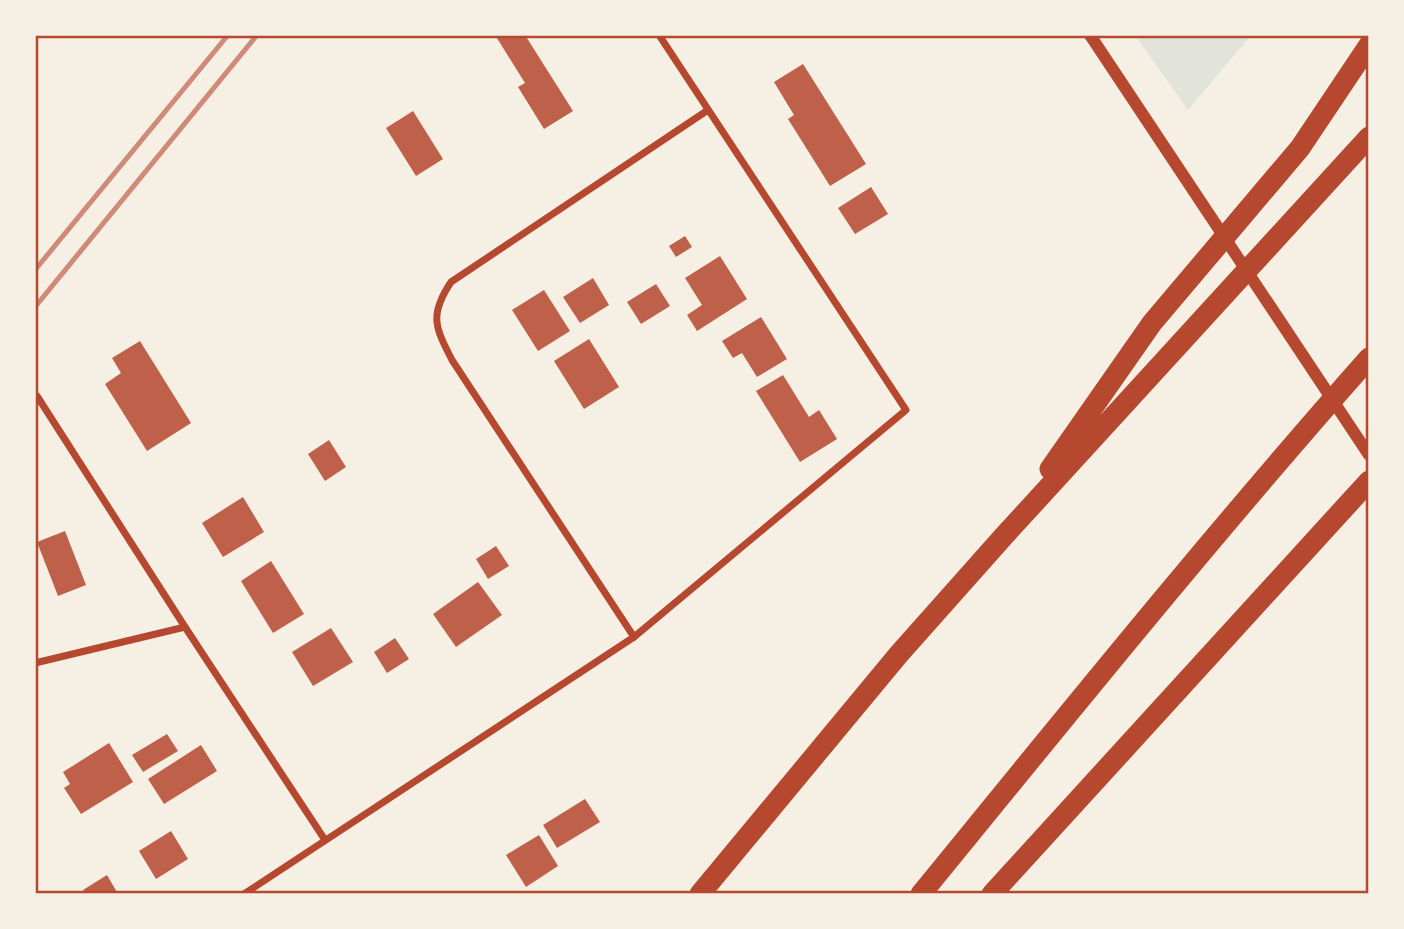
<svg xmlns="http://www.w3.org/2000/svg" width="1404" height="929" viewBox="0 0 1404 929" font-family="Raleway,sans-serif">
	<style>
		.green { fill: #e2e4dc }
		.building { fill: #bf614a }
		.lines { fill: none; stroke-linecap: round; stroke-linejoin: round }
		.minor { stroke: #b5482f; stroke-width: 7 }
		.tertiary { stroke: #b5482f; stroke-width: 12 }
		.motorway { stroke: #b5482f; stroke-width: 21 }
		.rail { stroke: #cf8b77; stroke-width: 5 }
		.neatline { fill: none; stroke: #b5482f; stroke-width: 2.5 }
	</style>
	<rect width="100%" height="100%" fill="#f6efe4"/>
	<path class="green" d="M1135 35H1251L1188 110Z"/>
	<g class="building">
		<path d="M495 35H525L573 111 544 129 518 87 525 83Z"/>
		<path d="M803 64 866 164 830 186 788 119 794 115 774 82Z"/>
		<path d="M413 111 443 159 416 176 386 128Z"/>
		<path d="M871 187 888 214 855 234 838 208Z"/>
		<path d="M685 236 692 247 676 257 669 246Z"/>
		<path d="M720 256 747 299 697 331 687 315 702 305 685 278Z"/>
		<path d="M593 278 609 305 580 323 563 297Z"/>
		<path d="M656 284 670 306 641 324 627 302Z"/>
		<path d="M544 290 570 331 538 351 512 310Z"/>
		<path d="M761 317 787 359 757 377 742 353 733 358 722 341Z"/>
		<path d="M589 339 619 387 584 409 554 361Z"/>
		<path d="M140 341 191 423 147 451 105 384 121 373 112 358Z"/>
		<path d="M783 375 809 417 819 410 837 439 800 462 756 391Z"/>
		<path d="M329 440 346 467 325 481 308 454Z"/>
		<path d="M243 497 264 532 223 557 202 523Z"/>
		<path d="M65 531 86 585 58 596 37 542Z"/>
		<path d="M496 546 509 566 488 579 476 559Z"/>
		<path d="M271 561 304 614 273 633 241 581Z"/>
		<path d="M478 582 502 615 456 647 433 614Z"/>
		<path d="M331 628 353 662 313 686 292 652Z"/>
		<path d="M395 638 409 659 387 673 374 652Z"/>
		<path d="M167 734 178 751 143 772 132 755Z"/>
		<path d="M109 743 133 782 81 814 64 788 70 784 63 772Z"/>
		<path d="M201 745 217 771 164 804 148 779Z"/>
		<path d="M585 799 600 822 557 848 543 825Z"/>
		<path d="M171 831 188 859 156 879 139 851Z"/>
		<path d="M539 835 558 866 526 887 506 855Z"/>
		<path d="M107 875 118 894H85L83 890Z"/>
	</g>
	<g class="lines">
		<g class="minor">
			<path d="M37 396 185 627 325 840"/>
			<path d="M634 637 452 360C435 327 429 315 451 282L708 110"/>
			<path d="M35 663 185 627"/>
			<path d="M244 894 634 637 906 410 659 35"/>
		</g>
		<path class="tertiary" d="M1090 35 1369 455"/>
		<g class="motorway">
			<path d="M1050 469 1152 323 1300 148 1369 45"/>
			<path d="M700 894 899 654 1003 537 1369 137"/>
			<path d="M921 894C1068 714 1215 532 1369 358"/>
			<path d="M992 894 1369 481"/>
		</g>
		<g class="rail">
			<path d="M35 270 228 35"/>
			<path d="M35 307 257 35"/>
		</g>
	</g>
	<rect width="1404" height="929" fill="none" stroke="#f6efe4" stroke-width="74"/>
	<rect x="37" y="37" width="1330" height="855" class="neatline"/>
</svg>
